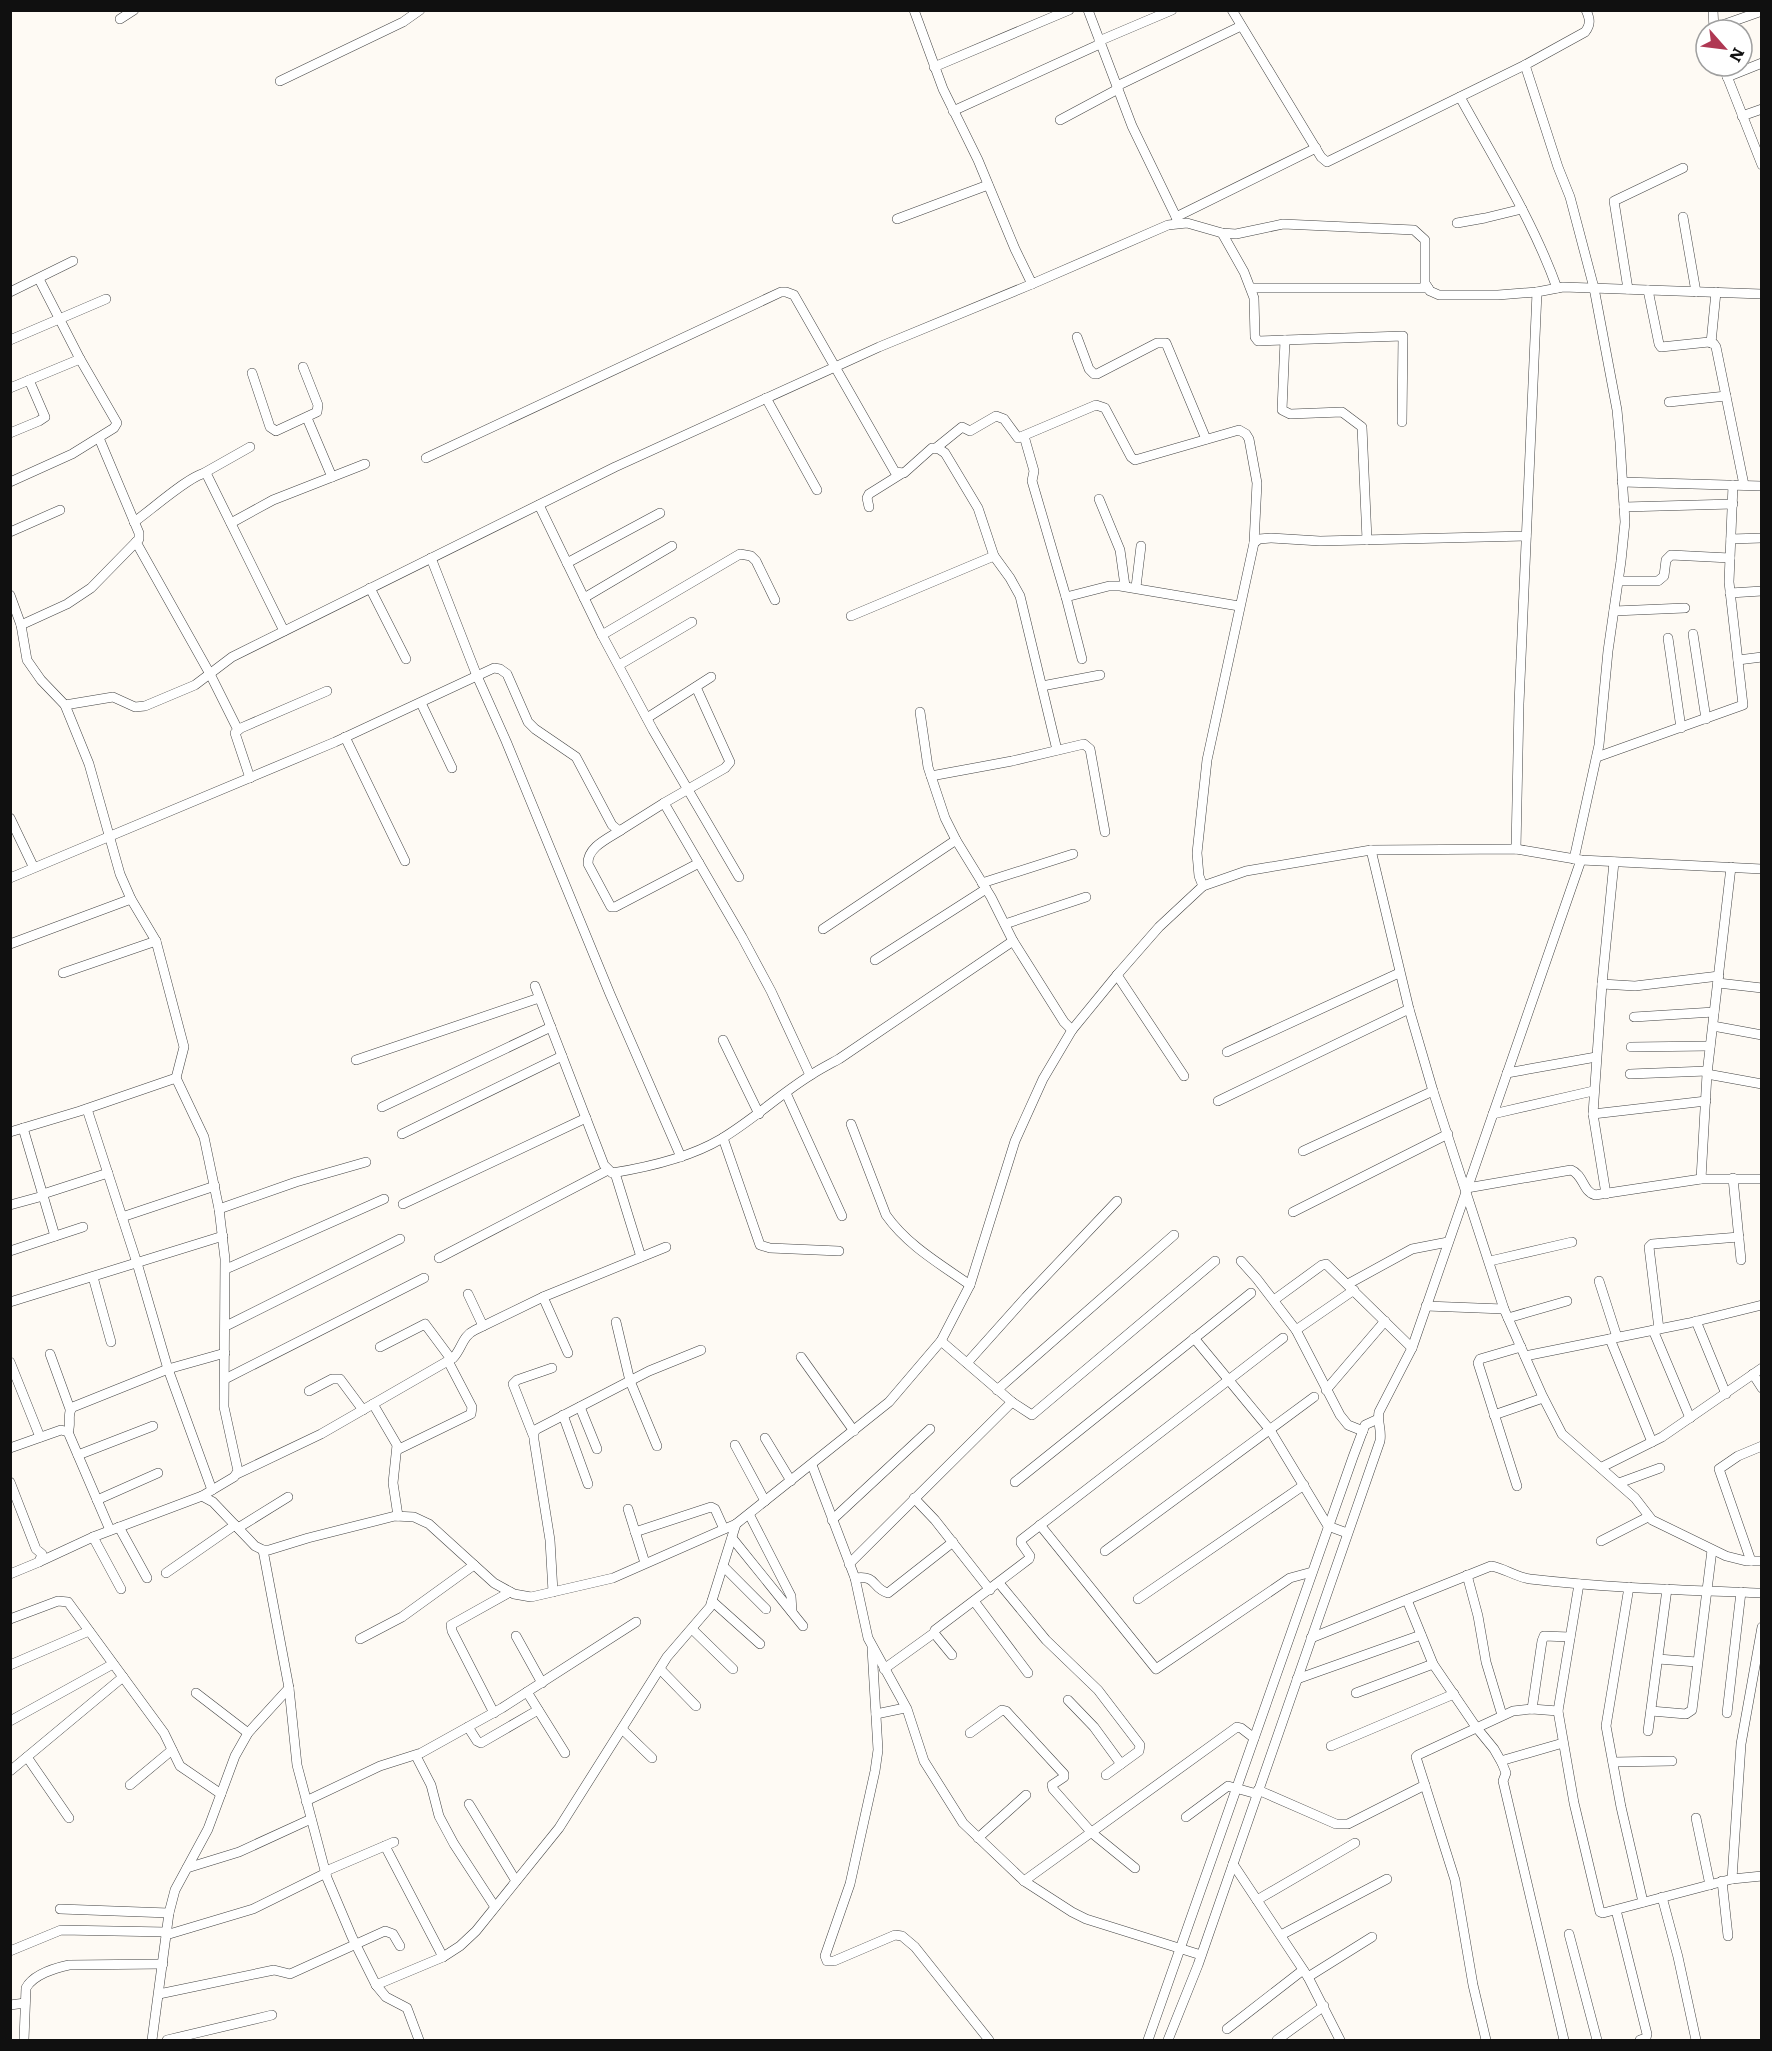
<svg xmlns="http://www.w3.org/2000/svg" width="1772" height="2051" viewBox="0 0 1772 2051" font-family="Literata,serif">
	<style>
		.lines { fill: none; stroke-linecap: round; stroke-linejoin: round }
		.street-casing { stroke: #434343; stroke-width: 10 }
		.street { stroke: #fff; stroke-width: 9 }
	</style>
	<rect width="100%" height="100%" fill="#fefaf4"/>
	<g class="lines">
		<defs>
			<g id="street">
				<path d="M914 10 943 89 978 160 1015 249 1032 284 1168 225 1187 223 1222 233 1236 234 1283 224 1414 230 1425 240V283L1430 291 1439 295H1498L1537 292"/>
				<path d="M1088 10 1132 126 1179 223"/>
				<path d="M1232 10 1321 157 1327 162 1525 65 1585 32C1591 24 1590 19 1586 10"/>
				<path d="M1713 10 1714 30"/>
				<path d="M120 19 134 10"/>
				<path d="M1714 28 1762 11"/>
				<path d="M1099 41 1172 10"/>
				<path d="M1525 65 1558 167 1570 197 1594 288 1617 410 1620 442 1625 522 1621 561 1608 651 1599 745 1574 859"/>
				<path d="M1723 66 1762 165"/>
				<path d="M934 67 1069 10"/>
				<path d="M1727 77 1762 63"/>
				<path d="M280 81 403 22 420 10"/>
				<path d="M1117 86 1241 26"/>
				<path d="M1460 97C1494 159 1533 221 1557 288"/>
				<path d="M953 111 1100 44"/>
				<path d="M1742 116 1762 109"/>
				<path d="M1060 120 1118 89"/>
				<path d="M1176 217 1316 148"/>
				<path d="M1683 217 1696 292"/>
				<path d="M897 219 988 185"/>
				<path d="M1457 223 1485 218 1522 209"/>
				<path d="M1222 233 1244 272 1254 298 1255 337 1258 341 1403 336 1402 422"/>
				<path d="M1251 288H1428"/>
				<path d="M1628 289 1614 201 1683 168"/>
				<path d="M1648 290 1659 344 1661 347 1709 342 1714 344 1716 347 1744 485"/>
				<path d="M10 292 73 261"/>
				<path d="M1077 337 1089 369 1094 374H1097L1157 343H1166L1206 439"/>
				<path d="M10 340 106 299"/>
				<path d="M1285 340 1282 410 1290 414 1342 412 1362 427 1367 540"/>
				<path d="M1711 343 1716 292"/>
				<path d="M252 373 270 427 276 431 317 412 318 405 303 367"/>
				<path d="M10 388 80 359"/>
				<path d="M766 398 817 490"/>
				<path d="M1669 402 1726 396"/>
				<path d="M307 418 332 477"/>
				<path d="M10 433 39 421 45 417 29 380"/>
				<path d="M1024 436 1034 471 1032 481 1066 597 1082 659"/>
				<path d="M936 448 962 427 970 431 996 416 1004 419 1018 438 1096 405 1105 408 1131 457 1135 460 1239 430 1246 434 1249 439 1257 483 1254 543"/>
				<path d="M426 458 781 292H786L794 295 895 472 904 473 932 448 939 449 945 453 978 508 994 556 1010 578 1020 596 1057 750"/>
				<path d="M204 473 250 447"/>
				<path d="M10 482 72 454 114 428 117 423 80 359 39 279"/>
				<path d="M1622 482 1762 486"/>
				<path d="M1099 499 1120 550 1125 586"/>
				<path d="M539 505 602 635 653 730 739 877"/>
				<path d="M869 507 867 498 869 494 901 474"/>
				<path d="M1624 507 1733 504"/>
				<path d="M134 522C149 512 191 474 206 473L284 631"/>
				<path d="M231 523 273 500 365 464"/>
				<path d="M10 532 60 510"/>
				<path d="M1731 539 1762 538"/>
				<path d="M136 542 210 674 238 730"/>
				<path d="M431 558 477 676 506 741 610 994 681 1157"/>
				<path d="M567 563 660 513"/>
				<path d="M1619 581H1658L1664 576 1666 560 1671 555 1730 558"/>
				<path d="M1136 587 1141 546"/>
				<path d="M370 588 406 659"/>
				<path d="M1730 593 1762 591"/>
				<path d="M10 595 21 625 27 660 41 680 65 705 89 764 120 874 131 899 156 941 184 1047 176 1078"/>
				<path d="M1066 597 1109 586H1120L1239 606"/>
				<path d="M584 598 672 546"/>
				<path d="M1614 611 1685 608"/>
				<path d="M851 616 994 556"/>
				<path d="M21 625 67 604 91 588 139 539V533L99 438"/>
				<path d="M1693 634 1706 719"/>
				<path d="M602 635 740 554 751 556 756 561 775 600"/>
				<path d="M1668 638 1681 728"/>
				<path d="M1738 660 1762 657"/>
				<path d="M619 665 692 622"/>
				<path d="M1042 686 1100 675"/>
				<path d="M421 703 452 768"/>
				<path d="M65 705 113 697 135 707 145 706 195 685 232 657 615 467 879 347 1032 284"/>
				<path d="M920 712 928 767 945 818 956 840 991 897 1013 941 1064 1022 1072 1030"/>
				<path d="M647 718 711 677"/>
				<path d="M345 737 405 861"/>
				<path d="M1597 757 1743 705 1729 582 1733 485"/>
				<path d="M931 776 1012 761 1084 744 1090 749 1105 832"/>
				<path d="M250 778 235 733 241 728 327 691"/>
				<path d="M664 803 742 937 771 991 810 1075"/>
				<path d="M10 818 33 866"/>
				<path d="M621 830C609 838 587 847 588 864L611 907H615L699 863"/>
				<path d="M1516 849 1519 704 1537 292 1563 287 1762 294"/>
				<path d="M1371 850 1409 1009 1433 1091 1504 1309 1542 1395 1562 1434 1635 1498 1652 1520 1726 1556 1746 1561H1762"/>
				<path d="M10 878 335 742 494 668 500 669 507 674 528 722 535 729 576 757 612 825 618 830H621L664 803 725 768 730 762 696 687"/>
				<path d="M982 883 1073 854"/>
				<path d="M1203 886 1199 876 1197 853 1207 760 1254 543 1259 539 1271 538 1320 541 1526 536"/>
				<path d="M1005 924 1086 897"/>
				<path d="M823 929 956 840"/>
				<path d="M10 944 131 899"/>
				<path d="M875 960 986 889"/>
				<path d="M63 973 156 941"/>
				<path d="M1117 975 1184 1076"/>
				<path d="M1718 983 1762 988"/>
				<path d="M1602 984 1635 986 1719 976"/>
				<path d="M535 986 604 1165 612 1173C649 1167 689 1158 721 1139 753 1120 780 1094 811 1075 820 1069 830 1064 839 1059L1013 941"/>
				<path d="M1634 1017 1714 1012"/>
				<path d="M1713 1026 1762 1035"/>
				<path d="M723 1040 759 1114"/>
				<path d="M1631 1047 1710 1046"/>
				<path d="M1227 1052 1399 973"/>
				<path d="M356 1060 539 998"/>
				<path d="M1507 1073 1596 1057"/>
				<path d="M1630 1074 1707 1071"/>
				<path d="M1707 1074 1762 1084"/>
				<path d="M786 1093 842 1216"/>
				<path d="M1218 1101 1409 1009"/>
				<path d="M382 1107 551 1027"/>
				<path d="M87 1109 137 1263 168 1369 212 1490"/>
				<path d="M1493 1114 1593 1091"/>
				<path d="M1593 1114 1706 1101"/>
				<path d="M851 1124 886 1215C907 1245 940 1264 970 1285"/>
				<path d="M23 1128 55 1236"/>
				<path d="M10 1132 80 1111 176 1078 204 1137 219 1209 225 1259 224 1407 238 1471 234 1477 202 1496"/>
				<path d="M402 1134 562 1056"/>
				<path d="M723 1138 760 1245 770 1248 839 1251"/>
				<path d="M1303 1151 1433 1091"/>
				<path d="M615 1173 641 1257"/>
				<path d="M1733 1178 1741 1260"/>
				<path d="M1701 1179 1707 1074 1731 867"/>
				<path d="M1467 1188 1571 1170C1584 1175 1582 1191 1595 1195L1701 1179H1762"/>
				<path d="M43 1194 108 1173"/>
				<path d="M1606 1194 1593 1114 1602 984 1614 862"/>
				<path d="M403 1204 586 1118"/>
				<path d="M10 1205 43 1196"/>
				<path d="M219 1209 296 1182 366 1162"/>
				<path d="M1293 1212 1448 1134"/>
				<path d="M122 1217 215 1186"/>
				<path d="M10 1251 83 1227"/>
				<path d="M439 1258 608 1170"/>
				<path d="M1241 1261 1257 1279 1296 1330 1340 1415 1348 1425 1363 1431"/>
				<path d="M1490 1261 1572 1242"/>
				<path d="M226 1269 384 1199"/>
				<path d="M93 1277 111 1342"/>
				<path d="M1599 1281 1617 1337"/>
				<path d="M1348 1284 1412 1249 1448 1242"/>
				<path d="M468 1294 483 1326"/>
				<path d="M543 1297 568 1353"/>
				<path d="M1274 1300 1322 1265 1326 1264 1412 1348"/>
				<path d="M10 1302 223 1236"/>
				<path d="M1426 1306 1504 1309"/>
				<path d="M1508 1318 1567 1301"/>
				<path d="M1696 1321 1726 1394"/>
				<path d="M616 1322 630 1381 657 1446"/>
				<path d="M226 1326 400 1239"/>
				<path d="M1659 1329 1649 1247 1652 1244 1739 1237"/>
				<path d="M1296 1330 1354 1290"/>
				<path d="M1653 1330 1690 1418"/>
				<path d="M1194 1338 1270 1430 1328 1526 1347 1533"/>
				<path d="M1610 1339 1652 1442"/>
				<path d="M941 1341 1012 1402 1032 1415 1215 1261"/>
				<path d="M380 1347 425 1324 451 1359"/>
				<path d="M50 1354 70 1409"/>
				<path d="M1525 1356 1689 1323 1762 1305"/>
				<path d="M801 1357 854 1431"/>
				<path d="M10 1362 40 1437"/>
				<path d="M967 1363 1026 1297 1117 1201"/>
				<path d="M1753 1374 1762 1388"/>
				<path d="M225 1379 424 1278"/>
				<path d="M997 1390 1174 1235"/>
				<path d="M1326 1390 1385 1321"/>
				<path d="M309 1391 332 1379H340L363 1410"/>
				<path d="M373 1404 397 1445 393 1483 398 1516"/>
				<path d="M580 1407 597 1449"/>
				<path d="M563 1415 588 1484"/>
				<path d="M1494 1415 1543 1398"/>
				<path d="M68 1432C72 1424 66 1413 73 1407L168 1369 225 1353"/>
				<path d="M533 1435 513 1384 517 1380 552 1368"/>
				<path d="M765 1438 791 1481"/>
				<path d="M735 1445 765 1501"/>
				<path d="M10 1448 61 1430 68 1432 110 1530"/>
				<path d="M397 1450 471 1414 472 1407 448 1361"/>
				<path d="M78 1455 153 1426"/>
				<path d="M812 1465 855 1578 868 1638 907 1709 924 1761 963 1823 1024 1881 1072 1912 1086 1919 1201 1955"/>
				<path d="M1602 1467 1662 1437 1762 1368"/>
				<path d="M237 1474 321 1434 453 1358C462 1349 462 1336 475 1330L543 1297 666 1247"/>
				<path d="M10 1482 36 1549 42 1554 39 1562 93 1537 202 1496 213 1502 255 1546 263 1550H269L308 1538 395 1516 414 1517 429 1524 494 1583 514 1594 531 1597 613 1578 736 1524 889 1402 941 1341 970 1285 1015 1141 1043 1079 1072 1030 1117 975 1159 927 1203 886 1246 871 1371 850 1516 849 1581 860 1762 869"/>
				<path d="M1015 1482 1251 1293"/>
				<path d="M1619 1483 1660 1468"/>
				<path d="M1517 1486 1478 1363 1480 1359 1521 1347"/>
				<path d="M914 1498 935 1520 990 1590"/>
				<path d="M97 1500 158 1473"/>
				<path d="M628 1509 645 1563"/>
				<path d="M749 1514 791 1596 792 1612"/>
				<path d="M832 1520 930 1429"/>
				<path d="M1040 1525 1156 1669 1290 1578 1312 1572"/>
				<path d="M119 1527 147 1578"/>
				<path d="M238 1528 288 1497"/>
				<path d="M635 1532 711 1507 715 1509 724 1529"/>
				<path d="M93 1537 121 1589"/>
				<path d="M732 1538 803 1626"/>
				<path d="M1601 1541 1648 1517"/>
				<path d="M263 1550 289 1688 297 1765 327 1878 352 1937 376 1985 386 1997 407 2008 419 2040"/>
				<path d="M1105 1551 1314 1397"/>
				<path d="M1751 1561 1719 1469 1738 1456 1762 1446"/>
				<path d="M849 1564 1012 1402"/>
				<path d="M723 1566 766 1609"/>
				<path d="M166 1573 235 1525"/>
				<path d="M10 1574 39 1562"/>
				<path d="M1467 1575 1478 1616 1486 1662 1502 1715"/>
				<path d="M855 1578C878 1575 871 1588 888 1593L953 1542"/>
				<path d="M999 1583 1046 1640 1098 1690 1140 1745 1139 1751 1106 1775"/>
				<path d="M1579 1584 1558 1711 1574 1803 1600 1912 1603 1913 1732 1879 1762 1876"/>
				<path d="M1629 1587 1606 1726 1621 1807 1643 1902"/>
				<path d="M553 1592 550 1540 534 1440V1432L537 1429 649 1371 701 1350"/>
				<path d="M1138 1599 1304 1485"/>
				<path d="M1407 1600 1433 1664 1476 1727 1494 1749 1502 1763"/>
				<path d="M712 1601 760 1644"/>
				<path d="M974 1601 1028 1673"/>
				<path d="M10 1619 58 1601 68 1602 164 1733 180 1766 221 1794"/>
				<path d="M692 1629 733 1669"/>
				<path d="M516 1636 542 1683"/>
				<path d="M1311 1638 1491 1566C1504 1568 1516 1577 1530 1579 1607 1588 1685 1590 1762 1593"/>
				<path d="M360 1639 402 1617 474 1565"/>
				<path d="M872 1648 878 1750 875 1771 850 1884 825 1956 827 1961H834L895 1935 902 1936 915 1947 989 2040"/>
				<path d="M952 1655 934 1633 935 1630 1029 1559 1030 1556 1021 1543V1540L1283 1338"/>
				<path d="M1658 1659 1697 1662"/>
				<path d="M10 1665 89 1631"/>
				<path d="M660 1669 696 1706"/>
				<path d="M884 1669 934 1633"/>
				<path d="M1297 1679 1421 1635"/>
				<path d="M527 1692 565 1753"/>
				<path d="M196 1693 248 1733"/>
				<path d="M1356 1693 1433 1664"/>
				<path d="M1068 1700 1094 1727 1121 1764"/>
				<path d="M1532 1709 1542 1641 1544 1636 1570 1637"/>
				<path d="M1651 1711 1686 1714 1692 1710 1712 1550"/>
				<path d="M494 1713 452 1631 451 1625 510 1592"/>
				<path d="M1727 1713 1741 1592"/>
				<path d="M876 1714 905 1708"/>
				<path d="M10 1721 113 1664"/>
				<path d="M468 1727 477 1741 481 1743 538 1710"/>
				<path d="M622 1729 652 1758"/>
				<path d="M1648 1731 1667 1589"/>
				<path d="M970 1733 1002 1710 1006 1711 1064 1774V1777L1052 1785 1053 1789 1092 1833 1135 1868"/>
				<path d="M1563 1743 1504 1760 1502 1763 1506 1773 1503 1781 1564 2040"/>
				<path d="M1331 1746 1454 1694"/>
				<path d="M416 1756 431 1785 439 1816 454 1844 495 1907"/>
				<path d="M27 1757 69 1818"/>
				<path d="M1613 1762 1672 1761"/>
				<path d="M10 1771 123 1677"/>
				<path d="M130 1785 172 1750"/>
				<path d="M1258 1790 1336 1824H1348L1425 1785"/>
				<path d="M306 1801 380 1766 421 1753 502 1708 636 1622"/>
				<path d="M469 1804 516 1881"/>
				<path d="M1186 1817 1228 1786 1257 1794"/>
				<path d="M1696 1818 1710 1885"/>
				<path d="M978 1838 1026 1795"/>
				<path d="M385 1846 443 1957"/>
				<path d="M1233 1864 1308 1977 1340 2040"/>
				<path d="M187 1868 239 1852 311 1819"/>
				<path d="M326 1871 394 1842"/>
				<path d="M1732 1879 1741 1744 1762 1627"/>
				<path d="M1024 1881 1237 1727 1241 1728 1254 1738"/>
				<path d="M1722 1881 1728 1936"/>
				<path d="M1662 1897 1678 1957 1696 2040"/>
				<path d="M1257 1900 1355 1843"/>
				<path d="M60 1909 169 1913"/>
				<path d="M1616 1910 1647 2034 1646 2038 1640 2040"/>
				<path d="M1569 1934 1597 2040"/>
				<path d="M166 1935 253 1909 326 1873"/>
				<path d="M1281 1935 1387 1879"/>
				<path d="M10 1951 61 1930 167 1932"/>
				<path d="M1308 1977 1372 1937"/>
				<path d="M376 1985 443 1957 460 1946 476 1931 559 1828 667 1657 710 1607 736 1524"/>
				<path d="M159 1994 274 1970 290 1974 385 1931 393 1934 400 1946"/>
				<path d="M10 2005 25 2003"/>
				<path d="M1227 2029 1303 1970"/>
				<path d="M24 2040 26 1988C33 1975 55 1968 69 1965L163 1964"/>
				<path d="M152 2040 169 1913 175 1890 208 1829 235 1756 248 1733 289 1688"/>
				<path d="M167 2040 272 2015"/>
				<path d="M1148 2040 1353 1457 1365 1425 1378 1419"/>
				<path d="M1168 2040 1198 1965 1380 1441C1382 1430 1377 1422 1379 1412L1412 1348 1581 860"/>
				<path d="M1277 2040 1324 2006"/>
				<path d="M1486 2040 1473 1985 1455 1880 1416 1757 1418 1755 1513 1711 1532 1709 1558 1711"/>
			</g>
		</defs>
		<use href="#street" class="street-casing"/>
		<use href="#street" class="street"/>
	</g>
	<rect width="1772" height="2051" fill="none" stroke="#101010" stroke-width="24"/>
	<g transform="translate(1724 48) rotate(118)"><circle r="28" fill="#ffffff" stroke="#9f9f9f" stroke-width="1.5"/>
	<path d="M0-4.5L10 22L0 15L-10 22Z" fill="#af3853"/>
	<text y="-9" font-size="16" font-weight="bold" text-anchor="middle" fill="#101010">N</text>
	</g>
</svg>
